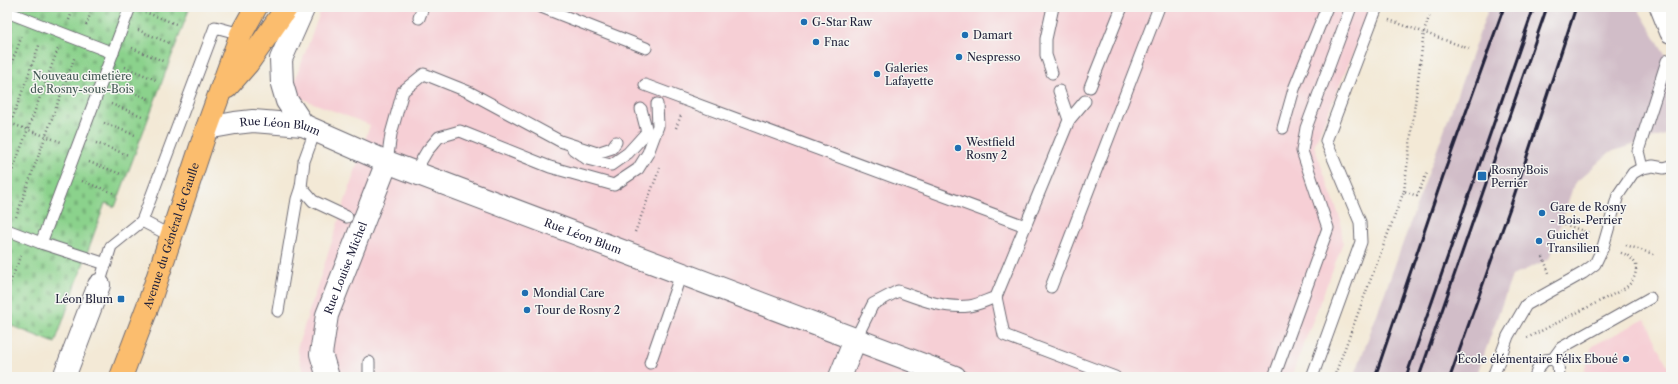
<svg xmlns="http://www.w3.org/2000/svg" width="1678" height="384" viewBox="0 0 1678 384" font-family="'Libre Caslon Text',serif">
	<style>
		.built { fill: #f6cfd5 }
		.railway { fill: #d1bdc8 }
		.cemetery { fill: url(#cemetery-stones); stroke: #567a64 }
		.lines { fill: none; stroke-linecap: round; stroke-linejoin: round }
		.lane-casing { stroke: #6b6871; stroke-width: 13 }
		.street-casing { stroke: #6b6871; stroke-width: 24 }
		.primary-casing { stroke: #6b6871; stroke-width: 24 }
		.path { stroke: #6b6871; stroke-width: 2.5; stroke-dasharray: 1 3; stroke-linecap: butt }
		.lane { stroke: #fff; stroke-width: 11 }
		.street { stroke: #fff; stroke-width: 22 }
		.primary { stroke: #fbbd6e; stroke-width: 22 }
		.rail { stroke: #22223b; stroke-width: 3 }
		.poi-dot { fill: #1f6fb2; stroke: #f6f6f2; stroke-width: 1.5 }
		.labels { text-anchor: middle; stroke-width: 3; stroke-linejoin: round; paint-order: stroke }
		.poi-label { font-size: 11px; fill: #22223b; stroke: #f6f6f2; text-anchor: start }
		.park-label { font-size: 11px; fill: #425753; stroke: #f6f6f2 }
		.street-label { font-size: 11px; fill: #22223b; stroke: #f6f6f2 }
	</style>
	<defs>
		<pattern id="cemetery-stones" width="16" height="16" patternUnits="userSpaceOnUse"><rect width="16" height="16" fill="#8bd28c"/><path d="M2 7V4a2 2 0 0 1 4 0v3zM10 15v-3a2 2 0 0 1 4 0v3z" fill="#78b47a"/></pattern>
	</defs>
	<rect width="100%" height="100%" fill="#f6f6f2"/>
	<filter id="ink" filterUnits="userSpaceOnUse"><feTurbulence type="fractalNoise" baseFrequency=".025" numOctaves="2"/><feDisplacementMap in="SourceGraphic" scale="8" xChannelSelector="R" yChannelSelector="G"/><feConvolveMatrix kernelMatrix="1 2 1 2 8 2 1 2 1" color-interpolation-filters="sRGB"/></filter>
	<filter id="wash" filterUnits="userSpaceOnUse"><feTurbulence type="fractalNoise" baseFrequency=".012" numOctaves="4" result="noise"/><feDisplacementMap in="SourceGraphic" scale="16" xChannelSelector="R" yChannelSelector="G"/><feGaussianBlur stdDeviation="0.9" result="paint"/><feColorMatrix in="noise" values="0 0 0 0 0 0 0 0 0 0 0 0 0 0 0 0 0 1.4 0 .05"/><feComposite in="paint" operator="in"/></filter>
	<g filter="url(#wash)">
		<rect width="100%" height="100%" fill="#f3e9d6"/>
		<g class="built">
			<path d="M322 7H1373L1314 146 1340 218 1343 243 1291 377H304L297 348 370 125 290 94Z"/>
			<path d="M1645 319 1671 373V377H1582L1592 346Z"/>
		</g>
		<path class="railway" d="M1489 7H1637L1671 64V133L1610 152 1574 184 1549 259 1512 276 1476 377H1354Z"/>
		<path class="cemetery" d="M7 7H190L115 207 105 203 55 343 7 324Z"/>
	</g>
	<g filter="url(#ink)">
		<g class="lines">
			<defs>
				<g id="lane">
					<path d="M541 7 646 48"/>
					<path d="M7 12 113 53"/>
					<path d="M419 18 423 7"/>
					<path d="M1052 73 1046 55V39L1053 7"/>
					<path d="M645 85 1025 226"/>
					<path d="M1090 87 1122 7"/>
					<path d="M1069 120 1085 101"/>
					<path d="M1283 128 1294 89 1327 7"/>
					<path d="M315 131 304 161 301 187 313 201 347 217"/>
					<path d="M573 149 587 159 611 165 628 153 647 132 641 109"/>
					<path d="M387 162 391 134 403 91 424 74 469 92 560 141 597 153 612 148 616 142"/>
					<path d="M1642 168 1638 151 1667 61 1671 59"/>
					<path d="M414 173 427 151 439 137 460 131 550 167 614 185 638 169 648 153 658 126 657 104"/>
					<path d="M7 230 41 243"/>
					<path d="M171 236 142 221 215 27 241 34"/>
					<path d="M106 264 41 243 130 7"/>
					<path d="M99 285 111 246 142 221"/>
					<path d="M1051 287 1159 7"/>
					<path d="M996 297 1004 335 1115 377"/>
					<path d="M278 311 297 199 301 187"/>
					<path d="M855 340 873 304 898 291C920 299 944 309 969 306 978 305 987 300 996 297L1069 120 1059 91"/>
					<path d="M1553 359 1561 348 1650 298"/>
					<path d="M369 362V377"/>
					<path d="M650 363 681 274"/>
					<path d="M1274 377 1328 228 1302 151 1306 128 1351 7"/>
					<path d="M1312 377 1361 242 1360 222 1326 141 1377 7"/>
					<path d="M1493 377 1508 336 1526 305 1583 273 1595 264 1603 247 1618 195 1633 173 1642 168 1653 166 1664 168 1671 166"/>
					<path d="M1535 377 1538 368 1545 360 1553 359 1558 364 1559 377"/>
				</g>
				<g id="street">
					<path d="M1661 7 1671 32"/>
					<path d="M303 125 287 101 282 84 281 59 304 7"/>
					<path id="s1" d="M207 128 235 123 253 121 303 125 387 162 955 377"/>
					<path d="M64 377 99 285"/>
					<path id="s2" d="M328 377 321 354 327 315 387 162"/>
					<path d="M840 377 855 340"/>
				</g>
				<g id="primary">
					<path d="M227 87 248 63 287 7"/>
					<path id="s3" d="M121 377 149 303 207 128 241 34 256 7"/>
				</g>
			</defs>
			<use href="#lane" class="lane-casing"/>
			<use href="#street" class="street-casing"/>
			<use href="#primary" class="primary-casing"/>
			<g class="path">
				<path d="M145 12 176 24"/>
				<path d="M69 20 74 7"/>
				<path d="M1389 20 1470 49"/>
				<path d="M86 25 93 7"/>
				<path d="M138 30 169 43"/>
				<path d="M132 48 163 61"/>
				<path d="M125 67 156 80"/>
				<path d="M7 75 22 36"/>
				<path d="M118 86 149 99"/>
				<path d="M111 104 142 116"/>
				<path d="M7 122 61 142"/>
				<path d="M104 123 135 135"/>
				<path d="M676 128 681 115"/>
				<path d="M7 133 40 43"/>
				<path d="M96 143 128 155"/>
				<path d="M89 162 121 174"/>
				<path d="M82 181 114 193"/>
				<path d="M7 185 58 49"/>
				<path d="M1404 191 1424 32 1430 14"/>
				<path d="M16 217 75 56"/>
				<path d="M1561 223 1589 233"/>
				<path d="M635 232 660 168"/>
				<path d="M1626 245 1656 255"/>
				<path d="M1543 257 1549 273"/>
				<path d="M7 290 22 253"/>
				<path d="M1527 338 1622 290C1632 284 1637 276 1636 264L1629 256 1619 252"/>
				<path d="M1334 377 1404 191 1417 196 1427 173"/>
			</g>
			<use href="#lane" class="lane"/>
			<use href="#street" class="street"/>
			<use href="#primary" class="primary"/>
			<g class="rail">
				<path d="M1375 377 1443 176 1504 7"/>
				<path d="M1406 377 1534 7"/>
				<path d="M1419 377 1547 7"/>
				<path d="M1450 377 1511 205 1576 7"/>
			</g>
		</g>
	</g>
	<g class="poi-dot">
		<circle cx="804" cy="22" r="4"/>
		<circle cx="965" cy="35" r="4"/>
		<circle cx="816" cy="42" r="4"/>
		<circle cx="959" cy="57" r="4"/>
		<circle cx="877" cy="74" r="4"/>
		<circle cx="958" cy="148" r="4"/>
		<rect x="1477" y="171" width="10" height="10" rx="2"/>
		<circle cx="1542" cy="213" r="4"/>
		<circle cx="1539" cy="241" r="4"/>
		<circle cx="525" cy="293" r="4"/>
		<rect x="117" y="295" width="8" height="8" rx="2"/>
		<circle cx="527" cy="310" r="4"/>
		<circle cx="1626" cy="359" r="4"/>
	</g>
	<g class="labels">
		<g class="poi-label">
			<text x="812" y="26">G-Star Raw</text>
			<text x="973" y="39">Damart</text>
			<text x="824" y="46">Fnac</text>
			<text x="967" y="61">Nespresso</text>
			<text x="885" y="72">Galeries<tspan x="885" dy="13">Lafayette</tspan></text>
			<text x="966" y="146">Westfield<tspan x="966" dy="13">Rosny 2</tspan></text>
			<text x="1491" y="174">Rosny Bois<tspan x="1491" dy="13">Perrier</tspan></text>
			<text x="1550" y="211">Gare de Rosny<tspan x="1550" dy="13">- Bois-Perrier</tspan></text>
			<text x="1547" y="239">Guichet<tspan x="1547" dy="13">Transilien</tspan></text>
			<text x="533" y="297">Mondial Care</text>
			<text x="113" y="303" text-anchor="end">Léon Blum</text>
			<text x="535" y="314">Tour de Rosny 2</text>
			<text x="1618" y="363" text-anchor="end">École élémentaire Félix Eboué</text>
		</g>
		<g class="park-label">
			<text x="82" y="80">Nouveau cimetière<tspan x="82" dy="13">de Rosny-sous-Bois</tspan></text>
		</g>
		<g class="street-label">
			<text dy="4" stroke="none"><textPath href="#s1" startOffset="74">Rue Léon Blum</textPath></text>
			<text dy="4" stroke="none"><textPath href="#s3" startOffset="150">Avenue du Général de Gaulle</textPath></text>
			<text dy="4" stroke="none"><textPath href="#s1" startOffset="398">Rue Léon Blum</textPath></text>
			<text dy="4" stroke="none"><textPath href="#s2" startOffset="114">Rue Louise Michel</textPath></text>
		</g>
	</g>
	<rect width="1678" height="384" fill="none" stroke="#f6f6f2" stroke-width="24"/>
</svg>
